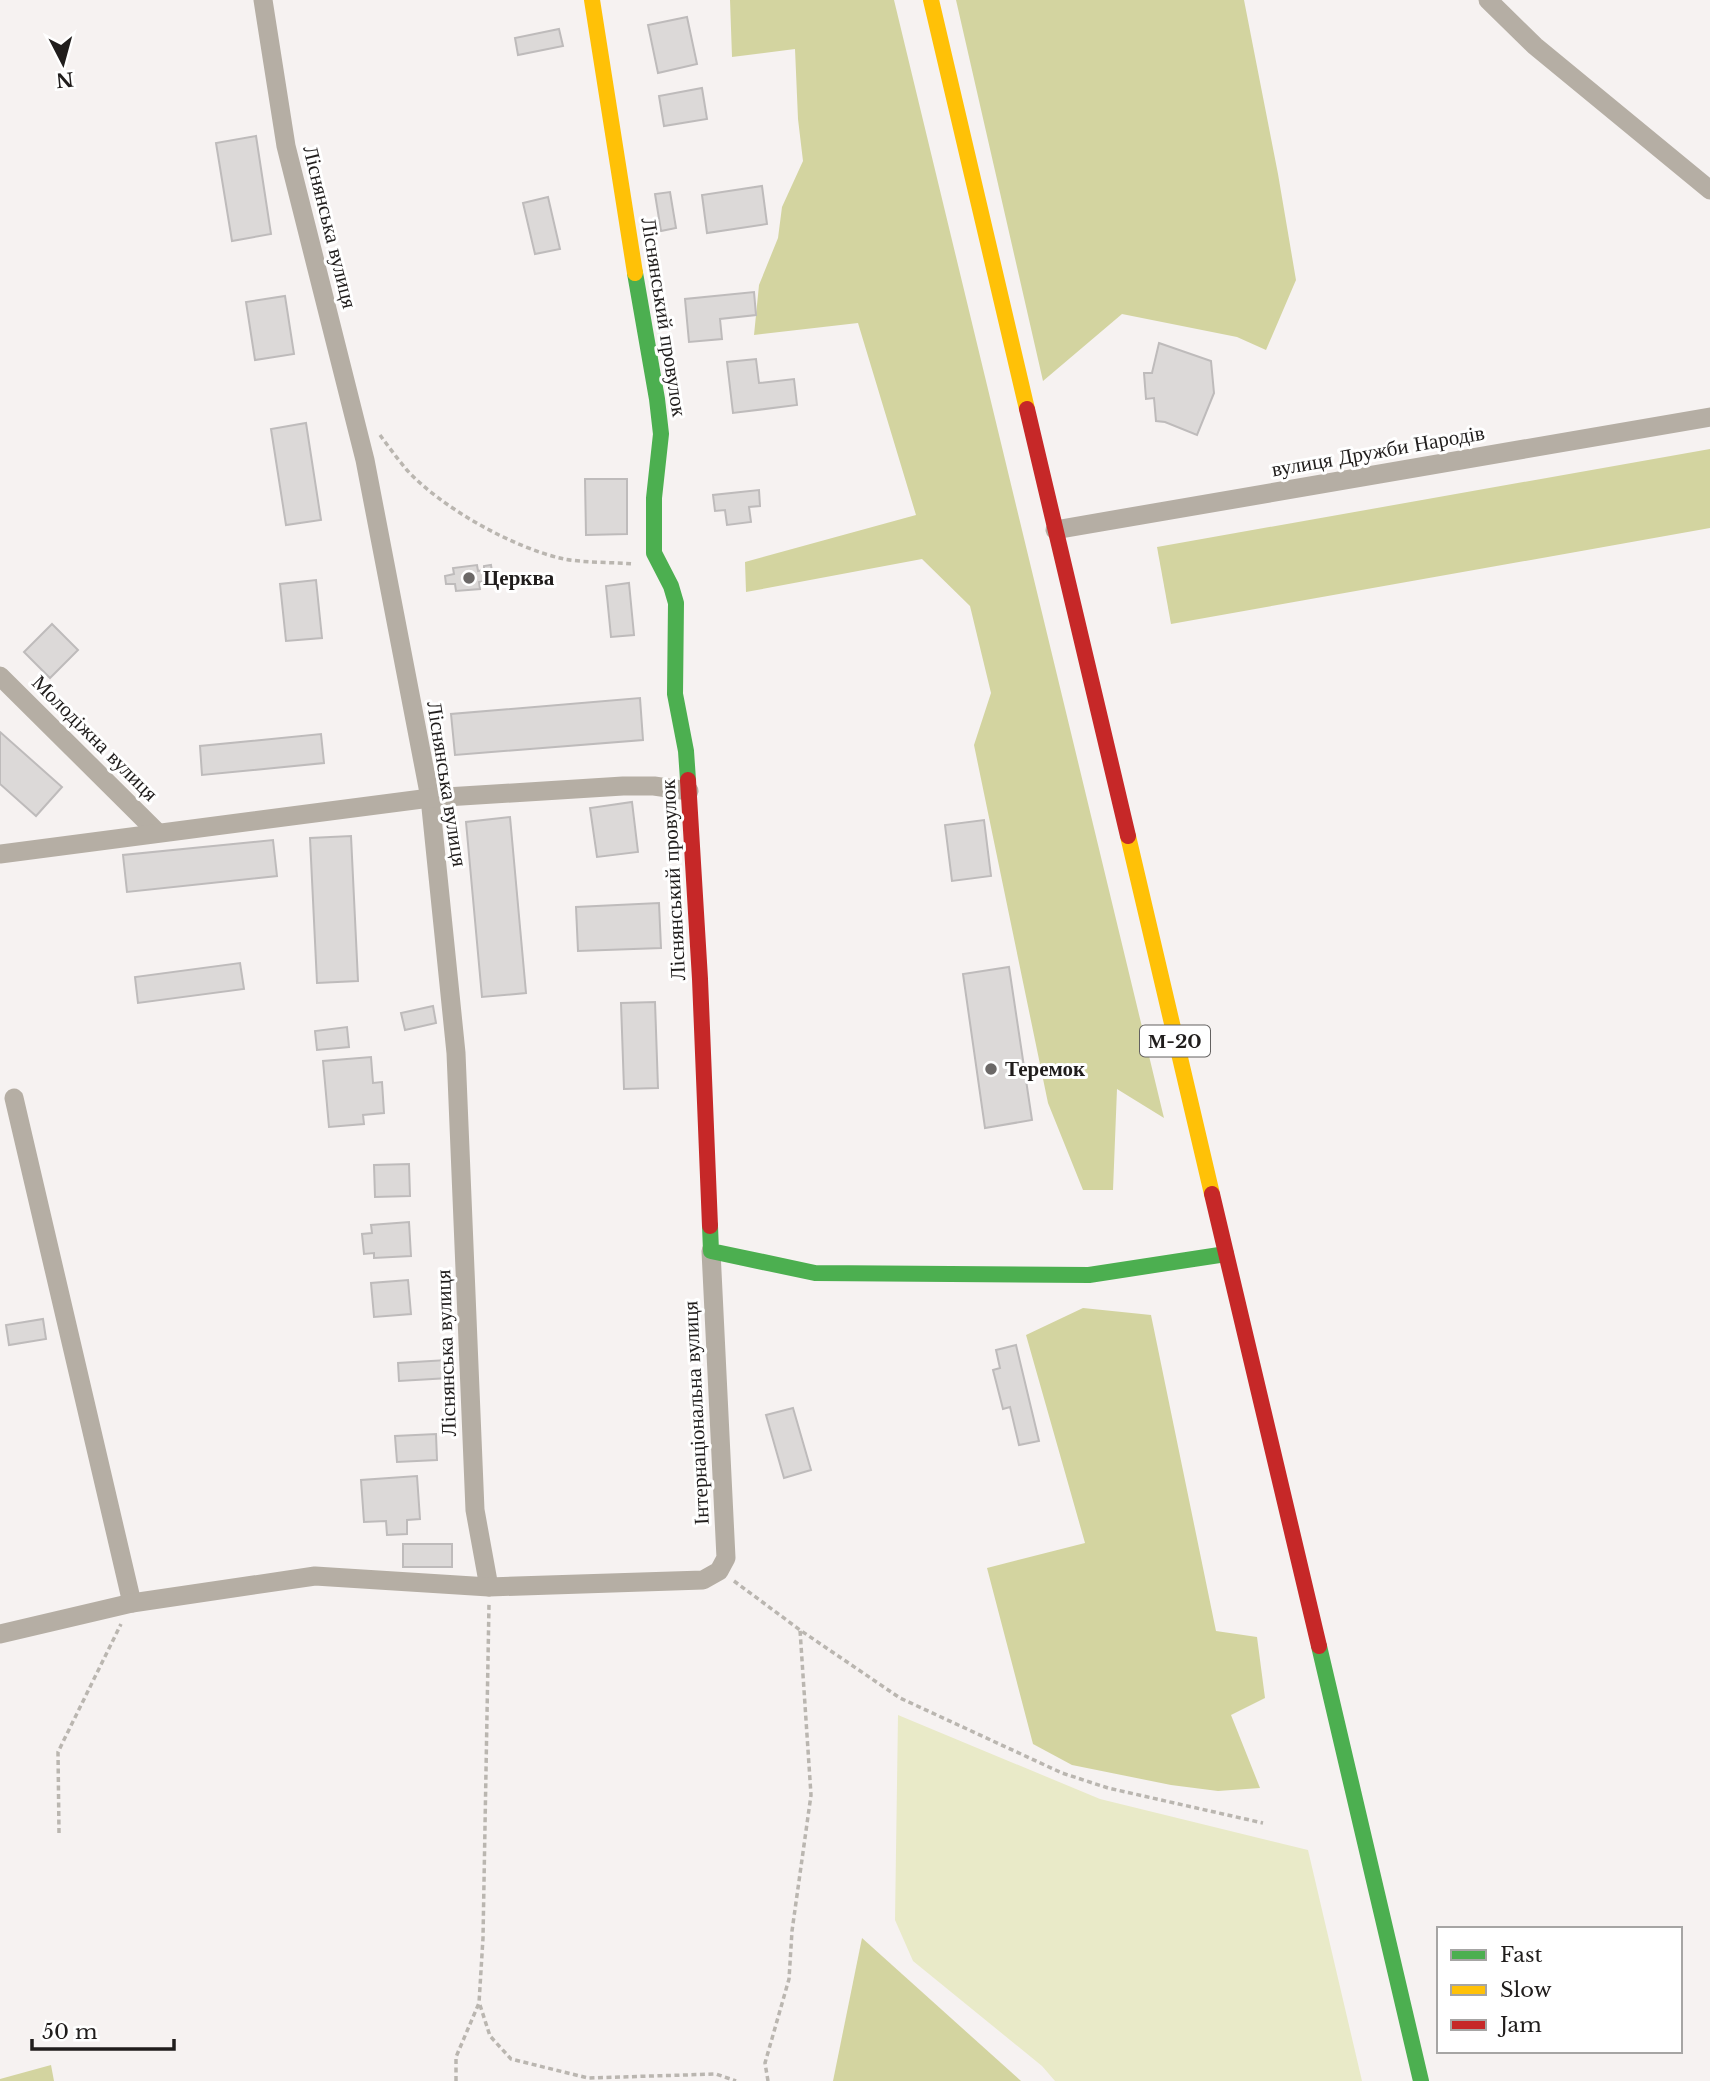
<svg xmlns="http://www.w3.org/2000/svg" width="1710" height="2081" viewBox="0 0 1710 2081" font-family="'Libre Baskerville',serif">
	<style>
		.green { fill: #e9eac8 }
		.forest { fill: #d3d4a0 }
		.building { fill: #dcd9d8; stroke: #bebbbb; stroke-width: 2 }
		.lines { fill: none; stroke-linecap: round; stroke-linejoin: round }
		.path { stroke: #bab6b0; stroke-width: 3.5; stroke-dasharray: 5 3.5; stroke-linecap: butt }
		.street { stroke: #b5aea4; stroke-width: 19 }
		.fast { stroke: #4caf50; stroke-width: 16 }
		.slow { stroke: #ffc107; stroke-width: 16 }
		.jam { stroke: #c62828; stroke-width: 16 }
		.poi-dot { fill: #6b6867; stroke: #fff; stroke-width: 2.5 }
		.labels { text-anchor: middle; stroke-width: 6; stroke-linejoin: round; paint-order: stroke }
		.shield { fill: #fff; stroke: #636160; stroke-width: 2 }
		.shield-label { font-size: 19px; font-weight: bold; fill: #201d1c }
		.street-label { font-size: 21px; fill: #201d1c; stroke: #fff }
		.poi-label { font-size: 21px; font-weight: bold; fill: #201d1c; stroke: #fff; text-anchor: start }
	</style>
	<rect width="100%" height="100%" fill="#f6f2f1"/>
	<path class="green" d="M898 1715 1100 1799 1308 1850 1362 2081H1055L1042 2066 913 1961 895 1920Z"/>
	<g class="forest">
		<path d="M730 0H894L1164 1118 1117 1089 1113 1190H1083L1048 1103 974 745 991 693 970 606 922 559 746 592 745 562 916 515 858 323 754 335 759 285 778 238 782 207 803 161 798 119 795 49 732 57Z"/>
		<path d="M956 0H1244L1278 174 1296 280 1266 350 1237 337 1122 314 1043 381Z"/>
		<path d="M1710 449V528L1171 624 1157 547Z"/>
		<path d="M1083 1308 1151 1315 1216 1631 1257 1637 1265 1698 1231 1715 1260 1788 1218 1791 1171 1785 1072 1765 1033 1744 987 1568 1085 1543 1026 1335Z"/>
		<path d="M862 1938 1021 2081H833Z"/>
		<path d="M51 2065 54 2081H0V2079Z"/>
	</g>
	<g class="building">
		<path d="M687 17 697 64 658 73 648 25Z"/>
		<path d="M559 29 563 46 518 55 515 38Z"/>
		<path d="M702 88 707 119 664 126 659 96Z"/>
		<path d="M256 136 271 234 232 241 216 143Z"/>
		<path d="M762 186 767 224 707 233 702 195Z"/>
		<path d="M670 192 676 228 661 231 655 194Z"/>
		<path d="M548 197 560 249 535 254 523 203Z"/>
		<path d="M754 292 756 315 720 319 722 339 689 342 685 299Z"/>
		<path d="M285 296 294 354 255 360 246 302Z"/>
		<path d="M1159 343 1211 361 1214 393 1197 435 1165 422 1156 421 1154 398 1146 399 1144 373H1152Z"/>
		<path d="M756 359 759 383 794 379 797 405 733 413 727 362Z"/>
		<path d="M306 423 321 520 286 525 271 429Z"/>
		<path d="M585 479H627V534L586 535Z"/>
		<path d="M759 490 760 506 749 507 751 522 727 525 725 510 715 511 713 495Z"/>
		<path d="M477 565 478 571 484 570V566L491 565 494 585 486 586 485 581 479 582 480 589 456 591 455 584H446L445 576 454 574 453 568Z"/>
		<path d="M316 580 322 638 286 641 280 584Z"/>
		<path d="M629 583 634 635 611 637 606 586Z"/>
		<path d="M52 624 78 650 50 678 24 652Z"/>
		<path d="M640 698 643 740 455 755 451 714Z"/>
		<path d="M0 732 62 787 36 816 0 784Z"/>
		<path d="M321 734 324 763 202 775 200 746Z"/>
		<path d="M632 802 638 852 597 857 590 808Z"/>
		<path d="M510 817 526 993 482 997 466 822Z"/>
		<path d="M984 820 991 876 952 881 945 825Z"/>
		<path d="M351 836 358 981 317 983 310 838Z"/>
		<path d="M273 840 277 876 127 892 123 855Z"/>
		<path d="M659 903 661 948 578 951 576 907Z"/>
		<path d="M240 963 244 989 138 1003 135 977Z"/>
		<path d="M1009 967 1032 1120 985 1128 963 974Z"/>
		<path d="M655 1002 658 1088 624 1089 621 1003Z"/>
		<path d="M433 1006 436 1023 405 1030 401 1013Z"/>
		<path d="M347 1027 349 1047 317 1050 315 1031Z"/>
		<path d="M371 1057 373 1083 382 1082 384 1113 363 1115 364 1124 329 1127 323 1061Z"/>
		<path d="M409 1164 410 1196 375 1197 374 1165Z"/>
		<path d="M409 1222 411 1256 374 1258V1253L364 1254 362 1234 372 1233 371 1225Z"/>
		<path d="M408 1280 411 1314 374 1317 371 1283Z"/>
		<path d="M43 1319 46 1339 9 1345 6 1325Z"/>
		<path d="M1016 1345 1039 1441 1019 1445 1010 1407 1003 1409 993 1370 1000 1368 996 1350Z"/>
		<path d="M447 1360 449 1378 399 1381 398 1363Z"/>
		<path d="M793 1408 811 1470 784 1478 766 1415Z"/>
		<path d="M436 1434 437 1460 397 1462 395 1436Z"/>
		<path d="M417 1476 420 1519 407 1520V1534L387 1535 386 1521 364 1522 361 1480Z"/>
		<rect x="403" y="1544" width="49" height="23"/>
	</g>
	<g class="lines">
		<g class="path">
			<path d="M380 435C388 446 397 458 406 469 440 507 513 548 564 559 586 563 611 562 633 564"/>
			<path d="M734 1581 800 1630 900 1698 1062 1773 1108 1788 1263 1823"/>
			<path d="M59 1833 58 1752 121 1624"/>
			<path d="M480 2005 490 2036 511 2059 588 2078 716 2074 736 2081"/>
			<path d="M456 2081V2057L479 2003 483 1938 489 1604"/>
			<path d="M768 2081 765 2063 789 1979 792 1931 811 1795 800 1630"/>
		</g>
		<g class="street">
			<path d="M263 0 286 146 365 460 430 798 456 1053 475 1510 489 1587"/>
			<path d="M1488 0 1535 46 1710 190"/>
			<path d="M1055 530 1710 417"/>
			<path d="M0 676 157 832"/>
			<path d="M0 854 430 798 623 786H654L689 791"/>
			<path d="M14 1098 132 1603"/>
			<path d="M0 1634 132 1603 315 1576 489 1587 703 1580 719 1571 726 1558 711 1251"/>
		</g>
		<g class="fast">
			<path d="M635 273 657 399 661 434 654 498V553L671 586 676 603 675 694 686 751 688 780"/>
			<path d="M710 1226 711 1251 815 1273 1089 1275 1226 1254"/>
			<path d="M1319 1646 1421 2081"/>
		</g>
		<g class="slow">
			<path d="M592 0 635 273"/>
			<path d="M931 0 1027 409"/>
			<path d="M1128 836 1212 1194"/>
		</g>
		<g class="jam">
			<path d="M1027 409 1128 836"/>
			<path d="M688 780 700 979 710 1226"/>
			<path d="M1212 1194 1319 1646"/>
		</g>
	</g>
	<g class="poi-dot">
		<circle cx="469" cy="578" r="7"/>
		<circle cx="991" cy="1069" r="7"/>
	</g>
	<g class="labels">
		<rect class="shield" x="1140" y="1025.5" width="70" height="31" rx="5"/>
		<g class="shield-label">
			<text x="1175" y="1048">М-20</text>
		</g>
		<g class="street-label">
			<text transform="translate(330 227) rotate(76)" y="7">Ліснянська вулиця</text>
			<text transform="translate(664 317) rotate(81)" y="7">Ліснянський провулок</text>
			<text transform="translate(1378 451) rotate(-10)" y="7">вулиця Дружби Народів</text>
			<text transform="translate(95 738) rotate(45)" y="7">Молодіжна вулиця</text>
			<text transform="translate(447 784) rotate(81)" y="7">Ліснянська вулиця</text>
			<text transform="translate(673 880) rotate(-93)" y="7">Ліснянський провулок</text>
			<text transform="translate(446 1353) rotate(-92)" y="7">Ліснянська вулиця</text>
			<text transform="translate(696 1413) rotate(-93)" y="7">Інтернаціональна вулиця</text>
		</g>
		<g class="poi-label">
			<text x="483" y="585">Церква</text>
			<text x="1005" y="1076">Теремок</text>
		</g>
	</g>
	<rect x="1437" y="1927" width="245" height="126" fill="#ffffff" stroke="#a6a5a4" stroke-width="2"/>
	<rect x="1451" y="1950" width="35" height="10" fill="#4caf50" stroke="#a6a5a4" stroke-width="2"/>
	<text x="1500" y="1962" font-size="21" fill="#201d1c">Fast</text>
	<rect x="1451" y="1985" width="35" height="10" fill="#ffc107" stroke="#a6a5a4" stroke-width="2"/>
	<text x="1500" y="1997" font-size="21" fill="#201d1c">Slow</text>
	<rect x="1451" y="2020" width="35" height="10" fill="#c62828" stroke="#a6a5a4" stroke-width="2"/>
	<text x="1500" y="2032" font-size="21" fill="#201d1c">Jam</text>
	<g transform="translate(63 63) rotate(174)" stroke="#ffffff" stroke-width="5" paint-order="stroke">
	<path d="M0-5L12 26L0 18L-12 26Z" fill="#201d1c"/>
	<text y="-10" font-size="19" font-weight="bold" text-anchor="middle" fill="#201d1c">N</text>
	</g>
	<path d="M32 2039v10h142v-10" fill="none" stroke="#201d1c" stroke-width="3.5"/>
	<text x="42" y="2039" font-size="21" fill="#201d1c" stroke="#ffffff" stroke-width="5" paint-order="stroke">50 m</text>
</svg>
